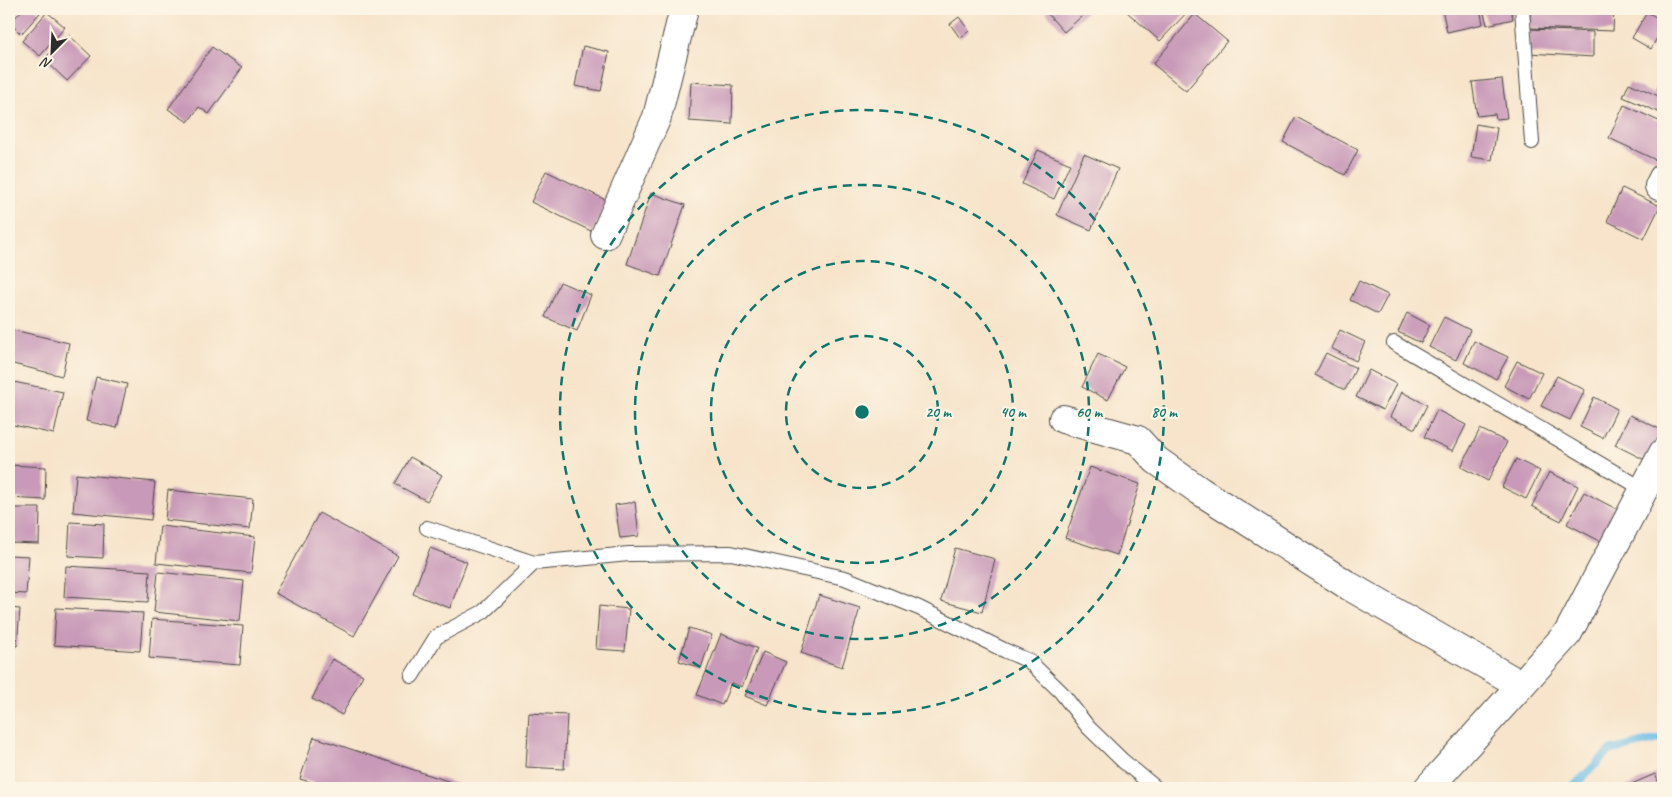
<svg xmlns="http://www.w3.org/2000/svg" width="1672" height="797" viewBox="0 0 1672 797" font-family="Caveat,sans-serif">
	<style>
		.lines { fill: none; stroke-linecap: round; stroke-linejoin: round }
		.stream { stroke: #6cbde7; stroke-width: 8 }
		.building { fill: #c899b8 }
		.service-casing { stroke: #4a4743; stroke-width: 16 }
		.minor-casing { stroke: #4a4743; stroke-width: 30 }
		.service { stroke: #fff; stroke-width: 14 }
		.minor { stroke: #fff; stroke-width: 28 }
		.ring { fill: none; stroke: #0f766e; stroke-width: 2.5; stroke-dasharray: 9 6 }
		.centre { fill: #0f766e; stroke: #fcf5e5; stroke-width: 2.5 }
		.ring-label { font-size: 15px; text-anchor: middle; font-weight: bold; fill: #0f766e; stroke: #fcf5e5; stroke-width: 4.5; stroke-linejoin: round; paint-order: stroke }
	</style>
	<rect width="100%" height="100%" fill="#fcf5e5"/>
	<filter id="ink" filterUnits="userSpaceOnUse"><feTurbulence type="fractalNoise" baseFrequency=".02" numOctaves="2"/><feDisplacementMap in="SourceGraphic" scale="10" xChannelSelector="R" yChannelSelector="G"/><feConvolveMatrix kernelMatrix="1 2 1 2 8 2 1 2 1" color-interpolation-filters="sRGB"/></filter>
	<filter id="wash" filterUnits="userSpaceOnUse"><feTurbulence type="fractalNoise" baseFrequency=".0096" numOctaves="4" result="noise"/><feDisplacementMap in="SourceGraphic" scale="20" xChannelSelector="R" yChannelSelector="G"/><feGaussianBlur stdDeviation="1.12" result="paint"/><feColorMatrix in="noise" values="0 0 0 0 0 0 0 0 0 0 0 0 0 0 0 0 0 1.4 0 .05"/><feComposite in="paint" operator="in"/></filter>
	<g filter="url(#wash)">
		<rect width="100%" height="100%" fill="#f7e4cb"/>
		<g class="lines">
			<path class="stream" d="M1572 788 1609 751 1663 738"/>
		</g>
		<g id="blocks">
			<g class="building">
				<path d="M23 9H36L40 13 21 34 10 23Z"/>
				<path d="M1050 9H1090L1064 32 1046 12Z"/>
				<path d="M1130 9H1190L1160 41 1127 12Z"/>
				<path d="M1442 9H1480L1483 24 1447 32Z"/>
				<path d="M1483 9H1511L1513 19 1487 25Z"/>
				<path d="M1530 9H1614L1613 31 1530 28Z"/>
				<path d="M1658 9H1663V17L1656 14Z"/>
				<path d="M47 12 65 27 40 56 22 41Z"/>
				<path d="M1647 12 1663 21V27L1651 49 1632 38Z"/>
				<path d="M1195 14 1227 41 1186 91 1153 64Z"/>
				<path d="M959 17 969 31 960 38 950 24Z"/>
				<path d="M1530 29 1593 32V57L1529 53Z"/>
				<path d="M68 34 91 56 67 81 44 59Z"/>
				<path d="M583 46 609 52 601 91 575 86Z"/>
				<path d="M212 47 242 68 209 114 199 107 188 122 168 109Z"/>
				<path d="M1663 77V92L1657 89Z"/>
				<path d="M1502 79 1507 118 1496 119 1495 114 1477 116 1472 82Z"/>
				<path d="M691 82 733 85 732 124 689 121Z"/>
				<path d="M1629 83 1663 98V114L1623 97Z"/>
				<path d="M1624 105 1663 123V148L1658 161 1609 138Z"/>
				<path d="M1296 117 1358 150 1345 175 1283 142Z"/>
				<path d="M1476 124 1497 128 1492 160 1471 157Z"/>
				<path d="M1038 150 1070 164 1054 199 1022 184Z"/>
				<path d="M1084 154 1118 169 1091 230 1057 215Z"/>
				<path d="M546 171 608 201 593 232 531 202Z"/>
				<path d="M1622 188 1660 206 1644 239 1607 221Z"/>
				<path d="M651 193 685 205 660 276 627 264Z"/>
				<path d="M1359 281 1388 295 1378 314 1350 300Z"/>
				<path d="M560 282 591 295 577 331 545 317Z"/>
				<path d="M1407 313 1430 325 1421 343 1398 332Z"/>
				<path d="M1444 317 1470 330 1456 360 1429 347Z"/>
				<path d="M9 329 69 343 62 376 9 363Z"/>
				<path d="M1340 330 1365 342 1356 361 1331 348Z"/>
				<path d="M1474 341 1508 357 1496 379 1464 363Z"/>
				<path d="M1326 353 1356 368 1345 390 1315 375Z"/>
				<path d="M1098 354 1125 367 1108 400 1082 387Z"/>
				<path d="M1517 361 1542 373 1529 399 1504 386Z"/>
				<path d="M1369 370 1396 384 1383 410 1356 397Z"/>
				<path d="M1557 376 1585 390 1570 420 1541 406Z"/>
				<path d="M96 377 127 384 117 428 86 421Z"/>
				<path d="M9 381 63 392 54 434 9 424Z"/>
				<path d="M1402 392 1427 405 1415 429 1390 417Z"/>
				<path d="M1594 397 1617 409 1603 438 1580 427Z"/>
				<path d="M1437 410 1466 425 1453 451 1424 437Z"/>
				<path d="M1630 415 1662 430 1647 461 1615 445Z"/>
				<path d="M1480 429 1507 442 1488 481 1461 467Z"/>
				<path d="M410 457 442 475 427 501 395 484Z"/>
				<path d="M1516 459 1540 471 1526 499 1502 487Z"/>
				<path d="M9 465 46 467 45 500 9 498Z"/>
				<path d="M1090 467 1140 484 1117 555 1065 538Z"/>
				<path d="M1549 472 1578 486 1561 521 1532 506Z"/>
				<path d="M76 474 155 482 151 520 73 512Z"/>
				<path d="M168 490 253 499 250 529 165 520Z"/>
				<path d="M1584 492 1618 510 1602 542 1567 524Z"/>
				<path d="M635 502 639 536 620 538 615 505Z"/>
				<path d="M9 508H40L39 544 9 543Z"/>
				<path d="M319 513 398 556 354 636 275 593Z"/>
				<path d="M70 522 104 524 103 558 68 556Z"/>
				<path d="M160 526 255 537 251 573 156 563Z"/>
				<path d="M430 548 467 562 450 608 413 594Z"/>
				<path d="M955 548 995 559 982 612 941 601Z"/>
				<path d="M9 555 29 556 26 594 9 593Z"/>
				<path d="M66 566 150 571 148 602 64 597Z"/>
				<path d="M158 572 244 581 240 621 154 612Z"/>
				<path d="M819 595 860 608 842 667 801 653Z"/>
				<path d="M599 606 629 609 625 651 596 649Z"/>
				<path d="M9 608 20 609 17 646H9Z"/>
				<path d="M56 608 143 613 140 651 54 645Z"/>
				<path d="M152 619 243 626 240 665 149 658Z"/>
				<path d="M689 628 712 635 701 668 679 661Z"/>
				<path d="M721 634 757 648 742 687 731 683 722 705 697 695Z"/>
				<path d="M763 652 786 662 767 705 745 696Z"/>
				<path d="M332 659 363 675 342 715 312 699Z"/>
				<path d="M529 713 567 715 564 769 526 767Z"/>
				<path d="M314 737 469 788H330L300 779Z"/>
				<path d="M1655 774 1661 788H1622Z"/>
			</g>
		</g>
	</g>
	<g filter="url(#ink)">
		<use href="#blocks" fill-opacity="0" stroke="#4a4743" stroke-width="1"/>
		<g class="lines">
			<defs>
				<g id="service">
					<path d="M1522 9 1532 142"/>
					<path d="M1394 343 1643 489"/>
					<path d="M427 528 534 563 629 554 731 553 845 578 919 608 1006 651 1029 661 1061 692 1088 727 1123 761 1156 788"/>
					<path d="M412 676 436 637 483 612 534 563"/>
				</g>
				<g id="minor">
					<path d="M1659 186 1663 178"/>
					<path d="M605 235 657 117 684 9"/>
					<path d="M1063 419 1138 440 1156 460 1200 491 1349 586 1521 685"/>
					<path d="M1428 788 1568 633 1663 453"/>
				</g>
			</defs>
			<use href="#service" class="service-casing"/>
			<use href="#minor" class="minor-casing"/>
			<use href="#service" class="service"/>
			<use href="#minor" class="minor"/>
		</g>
	</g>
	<g class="ring">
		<circle cx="862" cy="412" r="76"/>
		<circle cx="862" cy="412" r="151"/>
		<circle cx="862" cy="412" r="227"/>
		<circle cx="862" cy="412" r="302"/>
	</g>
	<circle cx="862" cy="412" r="8" class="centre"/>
	<g class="ring-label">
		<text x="938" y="417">20 m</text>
		<text x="1013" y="417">40 m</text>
		<text x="1089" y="417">60 m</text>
		<text x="1164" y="417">80 m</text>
	</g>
	<rect width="1672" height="797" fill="none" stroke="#fcf5e5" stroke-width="30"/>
	<g transform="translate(52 52) rotate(204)" stroke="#fcf5e5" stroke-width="4" paint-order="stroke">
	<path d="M0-4L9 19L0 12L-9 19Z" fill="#2b2b2b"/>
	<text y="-8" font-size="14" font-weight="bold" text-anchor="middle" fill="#2b2b2b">N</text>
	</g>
</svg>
